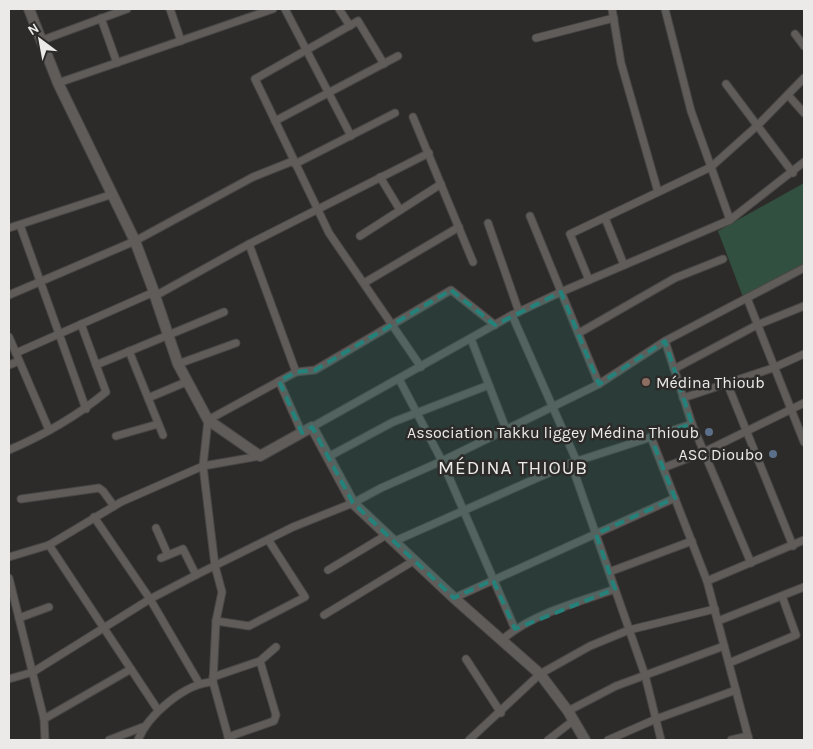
<svg xmlns="http://www.w3.org/2000/svg" width="813" height="749" viewBox="0 0 813 749" font-family="Karla,sans-serif">
	<style>
		.pitch { fill: #325040 }
		.lines { fill: none; stroke-linecap: round; stroke-linejoin: round }
		.street-casing { stroke: #494746; stroke-width: 9 }
		.secondary-casing { stroke: #494746; stroke-width: 12 }
		.street { stroke: #5f5c5a; stroke-width: 7 }
		.secondary { stroke: #5f5c5a; stroke-width: 10 }
		.marked { fill: #25827a; fill-opacity: 0.2; stroke: #25827a; stroke-width: 4; stroke-dasharray: 10 6; stroke-linejoin: round }
		.education-dot { fill: #8d6e63; stroke: #2d2b29; stroke-width: 2 }
		.service-dot { fill: #5c6f8a; stroke: #2d2b29; stroke-width: 2 }
		.labels { text-anchor: middle; stroke-width: 5; stroke-linejoin: round; paint-order: stroke }
		.poi-label { font-size: 16px; fill: #ebeae9; stroke: #2d2b29; text-anchor: end }
		.quarter-label { font-size: 19px; letter-spacing: 1px; fill: #ebeae9; stroke: #2d2b29 }
	</style>
	<rect width="100%" height="100%" fill="#2d2b29"/>
	<path class="pitch" d="M804 183V265L743 297 718 231Z"/>
	<g class="lines">
		<defs>
			<g id="street">
				<path d="M170 9 181 41"/>
				<path d="M285 9 351 136"/>
				<path d="M339 9 350 26"/>
				<path d="M612 9 621 63 658 192"/>
				<path d="M665 9 691 111 730 220"/>
				<path d="M101 18 117 63"/>
				<path d="M795 34 804 46"/>
				<path d="M536 38 614 18"/>
				<path d="M40 41 127 9"/>
				<path d="M384 64 358 21 255 79 329 233 421 367"/>
				<path d="M58 83 273 9"/>
				<path d="M726 84 793 173"/>
				<path d="M788 95 804 113"/>
				<path d="M413 117 473 262"/>
				<path d="M275 121 398 56"/>
				<path d="M295 164 395 113"/>
				<path d="M380 177 400 210"/>
				<path d="M530 216 599 384"/>
				<path d="M605 218 624 265"/>
				<path d="M488 223 519 312"/>
				<path d="M20 225 86 409"/>
				<path d="M9 228 113 194"/>
				<path d="M360 236 441 184"/>
				<path d="M249 244 296 372"/>
				<path d="M589 280 570 234 711 167 758 125 804 78"/>
				<path d="M364 283 459 227"/>
				<path d="M9 295 135 241 253 177 293 161"/>
				<path d="M747 298 804 442"/>
				<path d="M512 315 577 462"/>
				<path d="M579 333 675 278 723 259"/>
				<path d="M9 337 49 430"/>
				<path d="M471 339 506 429"/>
				<path d="M665 341 692 424 751 563"/>
				<path d="M129 351 163 435"/>
				<path d="M16 353 154 292 155 296 249 244 429 153"/>
				<path d="M178 364 236 343"/>
				<path d="M9 365 19 361"/>
				<path d="M96 365 224 312"/>
				<path d="M674 369 757 325 804 306"/>
				<path d="M399 379 442 461 515 629"/>
				<path d="M279 381 302 433"/>
				<path d="M727 383 793 546"/>
				<path d="M148 398 186 382"/>
				<path d="M683 398 773 368 804 354"/>
				<path d="M312 427 512 315 561 292 730 220 804 162"/>
				<path d="M116 436 158 424"/>
				<path d="M651 437 707 581 749 740"/>
				<path d="M9 450C44 435 77 416 106 392L81 324"/>
				<path d="M328 457 393 422 489 385"/>
				<path d="M571 463 645 675 661 740"/>
				<path d="M663 468 704 452 804 403"/>
				<path d="M21 499 99 488 103 491 114 506"/>
				<path d="M94 517 150 599 199 683"/>
				<path d="M156 528 168 555"/>
				<path d="M395 541 571 463 692 424"/>
				<path d="M49 545 158 710"/>
				<path d="M9 557 49 545 121 502 203 466 260 456"/>
				<path d="M161 558 183 549 196 575"/>
				<path d="M328 570 388 534"/>
				<path d="M609 572 692 541"/>
				<path d="M9 578 44 719 45 740"/>
				<path d="M707 581 804 540"/>
				<path d="M454 598 675 498"/>
				<path d="M324 615 415 560"/>
				<path d="M19 618 49 607"/>
				<path d="M216 621 249 626 305 597 269 541"/>
				<path d="M718 621 804 587"/>
				<path d="M502 640C533 613 577 603 615 589"/>
				<path d="M466 659 501 713"/>
				<path d="M729 663 796 635 782 596"/>
				<path d="M213 677 260 661 276 647"/>
				<path d="M9 679 33 672 150 599 196 575 293 527 353 503 381 488 442 461 599 384 665 341 804 268"/>
				<path d="M568 711 616 686 724 646"/>
				<path d="M44 719 131 669"/>
				<path d="M228 737 274 721 276 715 260 661"/>
				<path d="M109 740 143 727"/>
				<path d="M138 740C148 715 185 683 213 682"/>
				<path d="M229 740 213 682 216 621 222 592 215 566 203 466 208 420 296 372 315 370 451 290 495 325"/>
				<path d="M469 740 540 674 590 646 629 630 715 609"/>
				<path d="M548 740 574 720"/>
				<path d="M608 740 656 719 736 690"/>
				<path d="M731 740 748 736"/>
			</g>
			<g id="secondary">
				<path d="M29 9 58 83 135 241 154 292"/>
				<path d="M155 296 178 364 208 420 260 456 312 427 353 503 454 598 540 674 568 711 585 740"/>
			</g>
		</defs>
		<use href="#street" class="street-casing"/>
		<use href="#secondary" class="secondary-casing"/>
		<use href="#street" class="street"/>
		<use href="#secondary" class="secondary"/>
	</g>
	<path class="marked" d="M451 290 495 325 561 292 599 384 665 341 692 424 651 437 675 498 596 534 615 589 515 629 493 580 454 598 353 503 312 427 302 433 279 381 296 372 315 370Z"/>
	<circle class="education-dot" cx="646" cy="382" r="5"/>
	<g class="service-dot">
		<circle cx="709" cy="432" r="5"/>
		<circle cx="773" cy="454" r="5"/>
	</g>
	<g class="labels">
		<g class="poi-label">
			<text x="656" y="388" text-anchor="start">Médina Thioub</text>
			<text x="699" y="438">Association Takku liggey Médina Thioub</text>
			<text x="763" y="460">ASC Dioubo</text>
		</g>
		<g class="quarter-label">
			<text x="513" y="474">MÉDINA THIOUB</text>
		</g>
	</g>
	<rect width="813" height="749" fill="none" stroke="#ebeae9" stroke-width="20"/>
	<g transform="translate(40 40) rotate(328)" stroke="#2d2b29" stroke-width="4" paint-order="stroke">
	<path d="M0-4L9 19L0 12L-9 19Z" fill="#ebeae9"/>
	<text y="-8" font-size="14" font-weight="bold" text-anchor="middle" fill="#ebeae9">N</text>
	</g>
</svg>
